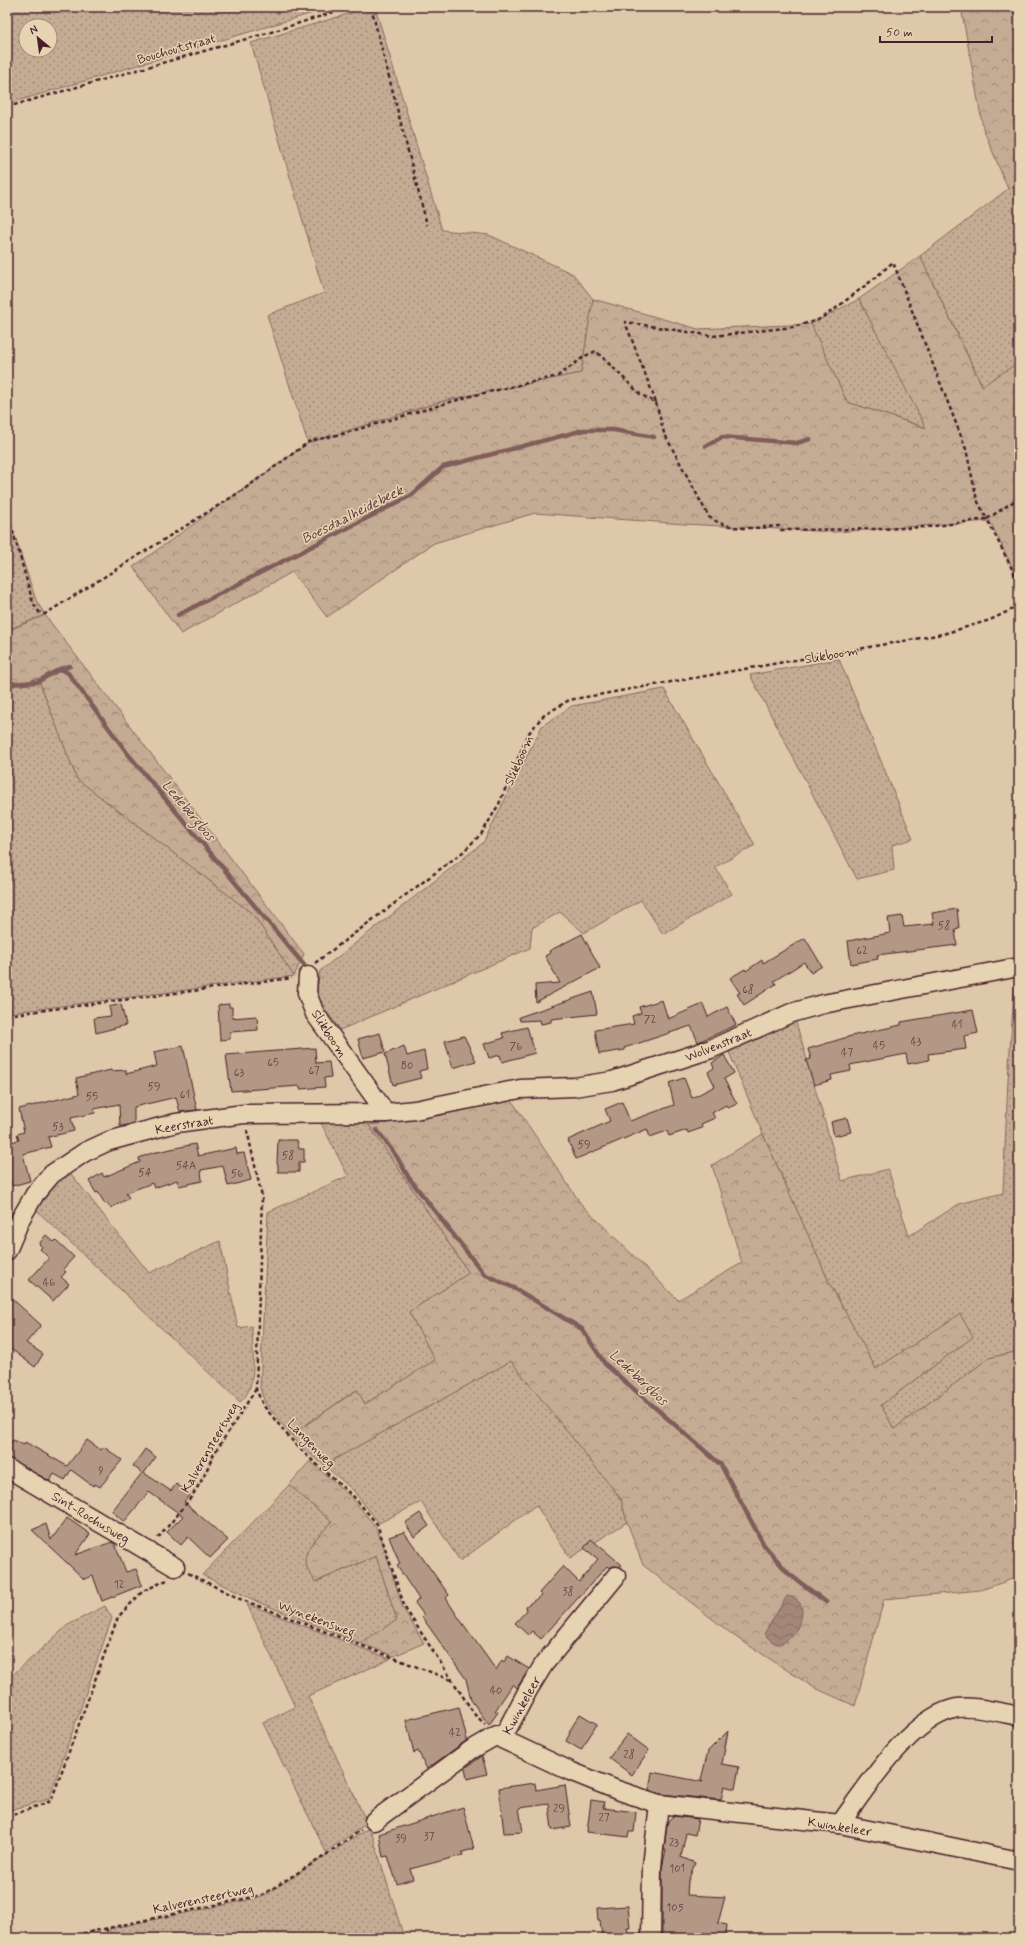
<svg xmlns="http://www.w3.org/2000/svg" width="1026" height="1945" viewBox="0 0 1026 1945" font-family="Mynerve,sans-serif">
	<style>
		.grass { fill: url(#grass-dots); stroke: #876660; fill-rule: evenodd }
		.forest { fill: url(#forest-crowns); stroke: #876660 }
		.water { fill: url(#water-waves); stroke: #805d5a }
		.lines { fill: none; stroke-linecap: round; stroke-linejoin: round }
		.stream { stroke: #805d5a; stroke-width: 4.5 }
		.building { fill: #b39985; stroke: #4a1f2b }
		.minor-casing { stroke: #4a1f2b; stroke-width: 21 }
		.path { stroke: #4a1f2b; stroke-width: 2.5; stroke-dasharray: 4 3; stroke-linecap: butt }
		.minor { stroke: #e6d3b1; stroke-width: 18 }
		.labels { text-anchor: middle; stroke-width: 3; stroke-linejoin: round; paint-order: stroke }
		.number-label { font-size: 11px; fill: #643e42 }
		.street-label { font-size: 13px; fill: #4a1f2b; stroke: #e6d3b1 }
		.water-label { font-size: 14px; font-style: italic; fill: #60393e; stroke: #e6d3b1 }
	</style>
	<defs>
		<pattern id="grass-dots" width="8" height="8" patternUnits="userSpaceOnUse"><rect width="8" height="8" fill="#c4ac94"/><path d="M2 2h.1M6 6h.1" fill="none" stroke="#a18b79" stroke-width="1.8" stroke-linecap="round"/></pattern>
		<pattern id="forest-crowns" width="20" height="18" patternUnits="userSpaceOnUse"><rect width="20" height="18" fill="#c4ac94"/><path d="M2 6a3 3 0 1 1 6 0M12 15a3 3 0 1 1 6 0" fill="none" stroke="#a18b79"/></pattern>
		<pattern id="water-waves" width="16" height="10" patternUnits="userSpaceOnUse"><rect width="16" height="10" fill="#a48779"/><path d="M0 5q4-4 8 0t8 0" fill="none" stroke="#886e63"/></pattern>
	</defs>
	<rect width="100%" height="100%" fill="#ddc8a9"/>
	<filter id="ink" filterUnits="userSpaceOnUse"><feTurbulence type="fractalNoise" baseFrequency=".025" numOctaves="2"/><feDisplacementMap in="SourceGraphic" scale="8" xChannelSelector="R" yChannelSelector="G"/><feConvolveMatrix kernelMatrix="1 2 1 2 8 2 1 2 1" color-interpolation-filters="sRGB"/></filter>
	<g filter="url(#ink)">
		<g class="grass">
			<path d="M7 7H333L7 104ZM26 26H50V50H26Z"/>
			<path d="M371 7H375L442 230 489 235 573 274 593 299 581 373 443 401 308 443 267 315 324 293 251 43Z"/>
			<path d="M1019 183V362L983 387 920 256 1008 189Z"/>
			<path d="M859 299 927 428 847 402 811 324Z"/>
			<path d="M7 513 36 600 45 615 7 630Z"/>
			<path d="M839 659 913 839 892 845 894 870 857 879 750 675Z"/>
			<path d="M38 678 77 779 253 914 294 976 7 1013V688Z"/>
			<path d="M664 689 755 845 715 867 732 894 663 934 641 900 584 933 560 912 532 928 530 948 340 1030 316 996 320 971 483 843 542 726 572 706Z"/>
			<path d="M1015 976H1019V1351L989 1358 894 1429 881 1405 973 1337 960 1315 876 1369 829 1282 763 1134 729 1052 795 1019 842 1181 888 1169 909 1236 959 1204 1003 1193 1008 1080Z"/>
			<path d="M319 1119H355L369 1125 469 1273 409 1312 435 1360 365 1404 356 1390 291 1435 265 1403 260 1388 268 1212 348 1176Z"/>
			<path d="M68 1170 149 1273 220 1241 238 1328 252 1326C252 1347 259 1388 240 1402L34 1208 51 1184Z"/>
			<path d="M511 1361 621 1499 627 1522 570 1558 536 1505 460 1561 421 1502 379 1523 352 1489 324 1465Z"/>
			<path d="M289 1485 332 1522C323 1533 301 1548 306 1565 308 1571 313 1577 316 1582L376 1556 397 1620 360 1643 258 1602 202 1575Z"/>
			<path d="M247 1604 390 1659 308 1696 367 1823 326 1852 263 1723 295 1707Z"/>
			<path d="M105 1606 112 1618 49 1799 7 1811V1680L68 1625Z"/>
			<path d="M369 1828 373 1837 404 1938H112L109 1929 262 1897Z"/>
		</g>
		<g class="forest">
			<path d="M961 7H1019V183L1008 189 983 128Z"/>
			<path d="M920 256 982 386 1019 362V582L990 521 835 532 684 524 535 513 434 543 327 617 292 572 181 634 133 567 308 443 443 401 581 373 593 299 698 329 811 324 847 402 926 428 859 299Z"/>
			<path d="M45 615 304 954 294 976 253 914 77 779 38 678 7 688V631Z"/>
			<path d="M508 1095 581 1204 678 1300 742 1263 712 1165 763 1134 829 1282 876 1369 960 1314 973 1337 881 1405 894 1429 989 1358 1019 1351 1018 1577 981 1590 884 1599 855 1706 813 1687 733 1635 643 1565 627 1522 621 1499 511 1361 324 1465 307 1452 291 1435 357 1390 365 1404 435 1360 409 1312 469 1273 369 1125 415 1119Z"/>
			<path d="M310 1461 352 1498 375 1526 383 1544 403 1608 424 1643 394 1656 360 1643 397 1620 376 1556 315 1582C313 1577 308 1571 306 1565 301 1548 323 1533 332 1522L289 1485Z"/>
		</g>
		<path class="water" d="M787 1596C819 1601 792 1645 779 1644 773 1644 768 1638 764 1634Z"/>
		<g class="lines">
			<g class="stream">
				<path d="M706 446 722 437 797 443 810 439"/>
				<path d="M178 615 412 495 443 467 584 430H613L654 437"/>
				<path d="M60 669 68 673 128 754 304 965"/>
				<path d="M7 684 37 682 60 669 70 666"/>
				<path d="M377 1130 397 1157 409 1178 484 1274 514 1288 582 1329 605 1364 721 1465 764 1545 789 1574 826 1602"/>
			</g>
		</g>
		<g class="building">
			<path d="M957 909 959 928 955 929 957 945 877 955 878 959 851 964 848 941 890 933 888 918 902 916 904 927 934 924 932 913Z"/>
			<path d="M582 934 600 968 536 1002 535 985 560 983 545 956 550 953 549 951Z"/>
			<path d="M805 938 822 966 811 973 804 962 774 981 776 984 744 1005 737 994 740 993 730 978 745 969 746 971 762 960 763 963Z"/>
			<path d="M593 992 597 1014 551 1019V1022L541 1024 540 1020 520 1021 519 1017Z"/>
			<path d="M662 1000 668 1019 703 1004 708 1017 727 1007 736 1025 698 1042 691 1026 624 1048 625 1050 599 1054 595 1030 634 1024 632 1016 641 1013 639 1007Z"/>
			<path d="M121 1004 126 1025 96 1033 94 1018 111 1016 109 1007Z"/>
			<path d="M229 1004V1007H232V1018L257 1016 258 1030 230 1032V1039L220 1040 218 1005Z"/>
			<path d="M973 1010 978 1033 964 1036 966 1049 928 1054 929 1060 908 1064 906 1054 850 1065 851 1071 831 1075 832 1080 814 1085 806 1060 811 1059 808 1049 851 1036 901 1025V1022Z"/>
			<path d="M527 1027 535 1053 502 1062 500 1055 489 1058 484 1044 504 1038 502 1033Z"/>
			<path d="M380 1033 385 1052 363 1058 358 1039Z"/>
			<path d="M464 1036 476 1061 453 1068 445 1041Z"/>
			<path d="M183 1046 197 1110 180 1112 176 1097 134 1107V1123L123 1126H120L119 1104 94 1109 95 1113 71 1118 74 1131 48 1137 51 1147 23 1154 30 1181 12 1186 9 1175 7 1176V1143L19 1140 17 1134 24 1132 19 1109 79 1094 76 1078 111 1070V1071L126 1070V1074L157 1066 154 1052Z"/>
			<path d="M404 1046 407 1056 424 1051 427 1069 419 1071 421 1078 393 1085 385 1054Z"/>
			<path d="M315 1048 316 1063 329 1062 331 1077 324 1078 325 1087 300 1089V1086L231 1091 226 1055Z"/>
			<path d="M724 1055 734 1073 724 1079 737 1104 728 1108 726 1105 712 1113 715 1118 701 1124 702 1128 688 1133 687 1130 669 1136 667 1131 650 1137 647 1129 576 1159 568 1140 610 1121 605 1109 622 1102 630 1121 674 1105 669 1083 684 1078 692 1098 715 1086 708 1072 714 1068 712 1063Z"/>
			<path d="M847 1118 851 1132 834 1136 831 1122Z"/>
			<path d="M278 1140H297L299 1149H304V1162H299V1172H278V1164H277Z"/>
			<path d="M195 1144 198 1156 236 1148 237 1154 244 1153 251 1180 228 1186 223 1166 201 1170 202 1181 179 1186 177 1180 154 1188 152 1183 126 1193 129 1198 111 1208 107 1203 105 1204 98 1192 96 1193 89 1181 102 1173 104 1177 140 1162 139 1158 152 1153Z"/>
			<path d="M46 1235 54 1242 56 1240 74 1257 63 1269 66 1272 61 1277 69 1284 53 1301 29 1280 49 1258 40 1249 42 1247 39 1244Z"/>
			<path d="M7 1294 41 1325 26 1343 43 1354 35 1367 7 1346Z"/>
			<path d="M13 1440 24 1445 25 1442 67 1466 87 1440 101 1450 104 1447 122 1460 100 1487 95 1484 93 1486 71 1470 65 1480 54 1474 50 1481 7 1458V1441L11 1443Z"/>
			<path d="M145 1449 156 1457 144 1473 171 1491 176 1484 190 1494 184 1502 228 1540 210 1558 188 1537 181 1545 167 1532 183 1516 149 1492 124 1522 112 1511 142 1473 133 1466Z"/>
			<path d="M420 1513 429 1526 414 1537 405 1523Z"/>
			<path d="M67 1518 90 1534 75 1555 112 1542 115 1544 126 1572 136 1569 142 1585 102 1601 93 1576 84 1579 32 1530 46 1524 51 1540Z"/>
			<path d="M404 1532 449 1595 446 1598 456 1614 496 1670 502 1660 504 1662 508 1656 529 1669 517 1688 513 1684 495 1711 498 1712 489 1725 471 1700 466 1679 422 1617 424 1615 415 1603 419 1599 397 1566 400 1564 389 1537Z"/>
			<path d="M591 1539 622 1565 620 1567 613 1566 609 1568 607 1566 541 1639 532 1631 528 1635 515 1623 527 1610 526 1606 542 1595 539 1593 563 1566 579 1582 598 1559 584 1548Z"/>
			<path d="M459 1707 467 1740 427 1769 418 1751 414 1753 406 1720Z"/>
			<path d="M580 1714 597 1724 581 1750 566 1741 570 1733 569 1732Z"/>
			<path d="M728 1731 722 1764 739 1767 735 1789 724 1786 721 1800 661 1794 649 1790 652 1772 703 1782 701 1780 708 1751Z"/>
			<path d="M627 1734 649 1750 632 1775 609 1758Z"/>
			<path d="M482 1756 487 1774 467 1779 465 1768Z"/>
			<path d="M535 1783 536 1790 565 1785 571 1827 552 1830 549 1804 519 1808 523 1832 504 1833 499 1788Z"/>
			<path d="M591 1800 604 1802 603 1808 636 1812 634 1832H629L628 1837 587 1832Z"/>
			<path d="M463 1807 474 1849 462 1852 463 1855 410 1869 413 1879 397 1884 388 1856 383 1857 379 1834Z"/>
			<path d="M673 1816 698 1819 695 1835 686 1833 681 1857 695 1863 688 1881 687 1895 725 1897 718 1923 727 1925 726 1936 704 1934V1938H662V1868L666 1850H664L667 1825 668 1821Z"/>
			<path d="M628 1906 630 1928H627L628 1934 602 1937 600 1920H598L597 1908Z"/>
		</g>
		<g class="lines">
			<defs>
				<g id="minor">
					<path d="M308 976 307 993 315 1014 386 1113"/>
					<path d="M7 1251 21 1218 35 1194 52 1174 85 1152 109 1141 142 1132 176 1123 244 1114 386 1113 415 1110 520 1089 574 1087 612 1081 711 1049 791 1013 823 1004 1019 967"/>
					<path d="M7 1468 175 1567"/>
					<path d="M616 1576 544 1664 528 1690 502 1739 570 1771 617 1790 659 1804 840 1824 1019 1861"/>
					<path d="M374 1821 471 1750 497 1735"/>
					<path d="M840 1824C866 1788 908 1721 953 1709 969 1704 1002 1713 1019 1716"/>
					<path d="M651 1938 652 1867 659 1804"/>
				</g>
			</defs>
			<use href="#minor" class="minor-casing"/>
			<g class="path">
				<path d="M371 7 427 225"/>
				<path d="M7 107 271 32 350 7"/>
				<path d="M656 402 625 322 713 336 793 327 818 320 835 309 875 278 893 262 966 449 977 500 987 519 1019 498"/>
				<path d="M7 510 33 603 39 612 45 614 243 490 310 441 342 434 471 396 558 376 585 356 596 351 640 394 656 403 664 433 709 517C732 532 753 528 779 526L781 530 880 529 928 527 987 519 1019 583"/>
				<path d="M315 963 463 852 482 833 499 804 528 734 543 716 569 700 943 634 990 620 1019 606"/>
				<path d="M7 1015 292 978"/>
				<path d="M247 1130 262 1197 256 1389 263 1405 289 1437 305 1454 354 1497 377 1524 405 1608 475 1715 485 1724"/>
				<path d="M158 1538C180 1512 201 1489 212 1457L256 1389"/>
				<path d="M188 1573 240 1599 454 1681"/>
				<path d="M7 1817 51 1801 118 1617 143 1591 167 1580"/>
				<path d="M106 1928 109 1938"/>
				<path d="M62 1938 262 1895 320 1859 361 1830"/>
			</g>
			<use href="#minor" class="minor"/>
		</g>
	</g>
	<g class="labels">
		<g class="number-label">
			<text x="944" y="929">58</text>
			<text x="862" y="954">62</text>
			<text x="748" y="993">68</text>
			<text x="650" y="1023">72</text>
			<text x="957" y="1028">41</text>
			<text x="916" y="1045">43</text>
			<text x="879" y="1049">45</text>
			<text x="516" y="1050">76</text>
			<text x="847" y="1056">47</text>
			<text x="273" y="1066">65</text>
			<text x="407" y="1069">80</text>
			<text x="314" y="1074">67</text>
			<text x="239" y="1076">63</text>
			<text x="154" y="1090">59</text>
			<text x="185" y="1098">61</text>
			<text x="92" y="1100">55</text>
			<text x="58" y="1130">53</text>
			<text x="584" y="1148">59</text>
			<text x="288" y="1159">58</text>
			<text x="186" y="1169">54A</text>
			<text x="145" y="1176">54</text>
			<text x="237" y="1177">56</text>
			<text x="49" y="1286">46</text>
			<text x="101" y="1474">9</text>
			<text x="119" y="1588">12</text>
			<text x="568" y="1595">38</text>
			<text x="496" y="1694">40</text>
			<text x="455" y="1736">42</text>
			<text x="629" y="1758">28</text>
			<text x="559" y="1812">29</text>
			<text x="604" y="1821">27</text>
			<text x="429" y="1840">37</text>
			<text x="401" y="1842">39</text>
			<text x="674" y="1846">23</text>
			<text x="677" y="1872">101</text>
			<text x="675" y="1911">105</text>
		</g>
		<g class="street-label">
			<text transform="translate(176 48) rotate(-16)" y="5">Bouchoutstraat</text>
			<text transform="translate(831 654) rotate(-10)" y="5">Slikboom</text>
			<text transform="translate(518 760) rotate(-66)" y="5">Slikboom</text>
			<text transform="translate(330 1033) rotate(57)" y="5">Slikboom</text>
			<text transform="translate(718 1044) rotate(-22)" y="5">Wolvenstraat</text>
			<text transform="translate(184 1124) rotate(-10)" y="5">Keerstraat</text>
			<text transform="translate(312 1443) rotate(46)" y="5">Langenweg</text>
			<text transform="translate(209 1447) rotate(-60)" y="5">Kalverensteertweg</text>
			<text transform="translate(91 1517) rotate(31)" y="5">Sint-Rochusweg</text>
			<text transform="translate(317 1618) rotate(21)" y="5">Wynekensweg</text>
			<text transform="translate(521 1705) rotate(-61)" y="5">Kwinkeleer</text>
			<text transform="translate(840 1826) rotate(9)" y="5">Kwinkeleer</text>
			<text transform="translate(203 1898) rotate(-12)" y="5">Kalverensteertweg</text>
		</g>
		<g class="water-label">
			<text transform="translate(352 514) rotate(-27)" y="5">Boesdaalheidebeek</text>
			<text transform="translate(189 810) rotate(50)" y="5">Ledebergbos</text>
			<text transform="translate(639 1377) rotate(43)" y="5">Ledebergbos</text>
		</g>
	</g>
	<rect width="1026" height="1945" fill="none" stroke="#e6d3b1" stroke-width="24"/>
	<rect x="12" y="12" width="1002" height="1921" fill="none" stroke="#4a1f2b" stroke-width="1.5" filter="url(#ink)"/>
	<g transform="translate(38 38) rotate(331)"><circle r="19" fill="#e6d3b1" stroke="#a88b7b"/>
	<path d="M0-3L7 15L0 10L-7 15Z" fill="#4a1f2b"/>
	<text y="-6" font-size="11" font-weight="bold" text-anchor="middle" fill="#4a1f2b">N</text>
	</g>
	<path d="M880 36v6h112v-6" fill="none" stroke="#4a1f2b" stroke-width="2"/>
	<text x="886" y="36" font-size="12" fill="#4a1f2b" stroke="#e6d3b1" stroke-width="3" paint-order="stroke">50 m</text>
</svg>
